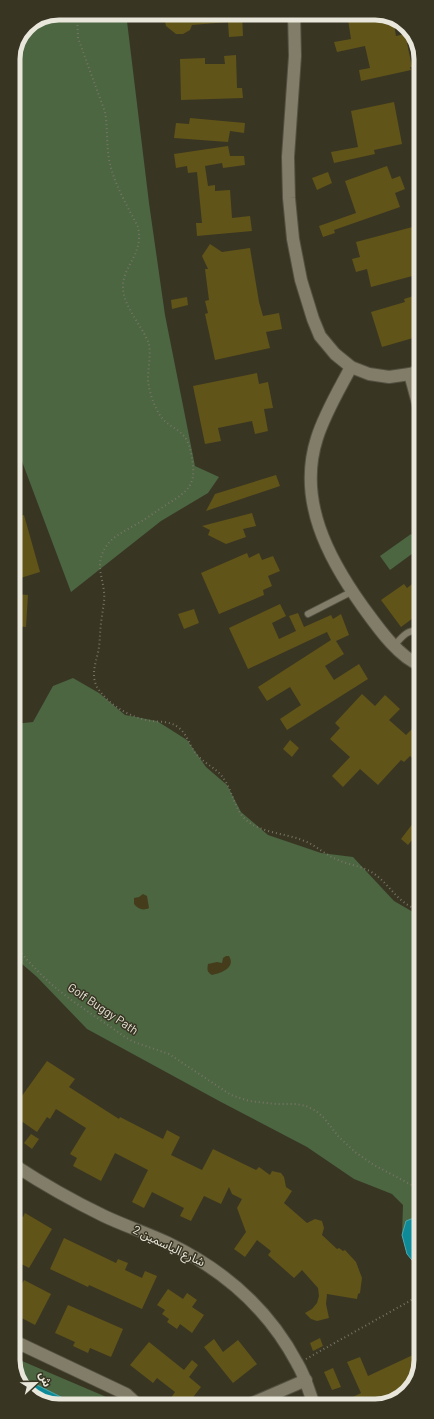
<svg xmlns="http://www.w3.org/2000/svg" width="434" height="1419" viewBox="0 0 434 1419" font-family="Barlow,'Noto Sans Arabic',sans-serif">
	<style>
		.green { fill: #4b6641 }
		.sand { fill: #453c1c }
		.water { fill: #0e8b99; stroke: #50a7ad }
		.building { fill: #605419 }
		.lines { fill: none; stroke-linecap: round; stroke-linejoin: round }
		.lane-casing { stroke: #545142; stroke-width: 8 }
		.street-casing { stroke: #545142; stroke-width: 14 }
		.path { stroke: #787465; stroke-width: 2; stroke-dasharray: 1 3; stroke-linecap: butt }
		.lane { stroke: #817d69; stroke-width: 6 }
		.street { stroke: #817d69; stroke-width: 12 }
		.labels { text-anchor: middle; stroke-width: 3; stroke-linejoin: round; paint-order: stroke }
		.street-label { font-size: 12px; fill: #e9e7dc; stroke: #393523 }
		.rim { fill: none; stroke: #e9e7dc; stroke-width: 5 }
	</style>
	<rect width="100%" height="100%" fill="#393523"/>
	<g class="green">
		<path d="M59 13H126L149 203 165 315 195 466 219 477 208 493 161 521 71 592 14 440 13 57 27 26Z"/>
		<path d="M411 534 420 546V548L390 570 380 556Z"/>
		<path d="M73 678 99 693 125 715 157 721 187 740 206 767 227 785 241 812 268 835 321 853 353 857 394 901 420 916 421 1271 407 1254 402 1235 403 1205 392 1194 354 1179 307 1147 221 1102 87 1029 37 977 14 957V724L33 722 53 686Z"/>
		<path d="M15 1358 104 1396 120 1406H56L29 1395 15 1371Z"/>
	</g>
	<g class="sand">
		<path d="M143 894 147 896 149 908C143 911 138 909 134 904V898L139 897Z"/>
		<path d="M226 956H229C236 967 222 973 212 975 207 972 207 970 208 964L217 962 222 963 223 958Z"/>
	</g>
	<g class="water">
		<path d="M416 1217 421 1218V1271L407 1254 402 1235 406 1221Z"/>
		<path d="M18 1377 25 1379 79 1406H56L29 1395Z"/>
	</g>
	<g class="building">
		<path d="M165 13H242L243 36 229 37 228 22 192 25 190 30 183 34H176L166 26 164 18Z"/>
		<path d="M347 13H378L393 19 396 36 409 33 411 42 407 43 412 67H410L411 70 361 81 359 70 370 68 365 46 337 52 334 42 351 39Z"/>
		<path d="M236 55 237 88H242L243 98 181 100 180 59 205 58V64H225L224 56Z"/>
		<path d="M394 102 402 144 374 150 375 154 334 163 331 152 358 147 351 111Z"/>
		<path d="M190 118 245 123 244 133 230 131 228 142 174 138 176 123 189 124Z"/>
		<path d="M228 146 230 156H244L245 165 223 168 222 163 205 166 208 186 215 185V191L230 190 232 218 250 216 252 231 197 236 196 223H202L197 172 188 173 187 166 176 168 174 154Z"/>
		<path d="M387 166 392 179 400 176 405 189 395 193 400 207 334 230 335 233 323 237 319 226 356 213 345 181Z"/>
		<path d="M328 172 332 183 317 190 312 178Z"/>
		<path d="M420 225V237L414 238 420 258V274L371 287 367 269 356 272 352 259 360 257 356 242Z"/>
		<path d="M210 244 222 252 250 248 259 302 263 316 279 313 282 329 266 332 270 348 215 360 205 314 208 313 205 301 209 300 205 269H208L202 256Z"/>
		<path d="M420 294V336L382 347 371 312 405 302 404 299Z"/>
		<path d="M187 297 188 305 172 309 171 300Z"/>
		<path d="M257 373 259 384 268 382 273 408 264 409 268 431 255 434 252 421 218 428 221 441 205 444 193 386Z"/>
		<path d="M276 475 280 486 206 511 215 494Z"/>
		<path d="M252 513 256 526 243 529 246 537 226 544 208 535 210 530 202 526Z"/>
		<path d="M24 515 40 572 14 580V518Z"/>
		<path d="M247 553 249 558 259 553 262 560 273 556 280 571 268 576 272 586 263 590 264 595 219 614 201 573Z"/>
		<path d="M420 578V613L401 627 381 600 404 584 407 588Z"/>
		<path d="M14 594 28 595 26 627 14 626Z"/>
		<path d="M280 604 286 616 272 623 279 639 296 631 289 616 298 613 304 627 331 615 333 619 341 614 349 635 336 641 344 654 325 666 334 680 359 664 368 679 287 730 280 719 301 705 290 687 267 701 258 687 331 640 327 632 248 669 229 628Z"/>
		<path d="M194 609 199 623 184 629 178 614Z"/>
		<path d="M362 694 375 706 385 695 400 709 389 720 406 735 412 729 420 737V765L410 756 404 762 401 760 378 785 360 769 343 787 332 776 350 757 330 739 340 728 335 723Z"/>
		<path d="M290 740 299 748 292 757 283 749Z"/>
		<path d="M420 814V830L408 845 401 839Z"/>
		<path d="M47 1061 75 1079 69 1087 119 1119 120 1117 163 1139 167 1130 180 1137 171 1155 202 1170 213 1149 256 1170 259 1167 270 1175 272 1171 281 1173 284 1177 286 1187 292 1191 284 1203 307 1223 315 1219 322 1221 324 1228 322 1235 337 1249 339 1248 343 1251 345 1250 356 1262 362 1278 360 1293 358 1294 357 1299 327 1294 326 1304 329 1318 317 1321 311 1319 305 1313 312 1309 317 1303 319 1296 318 1288 302 1270 294 1278 268 1255 271 1251 257 1240 245 1257 234 1249 246 1232 237 1208 242 1199 232 1194 229 1187 221 1204 204 1196 191 1221 180 1216 184 1208 152 1192 144 1208 132 1202 148 1170 115 1153 101 1181 73 1166 77 1158 70 1154 86 1128 56 1109 50 1119 47 1117 37 1132 14 1116V1107Z"/>
		<path d="M31 1134 39 1139 32 1149 24 1143Z"/>
		<path d="M14 1212 23 1217 25 1213 52 1229 29 1268 14 1260Z"/>
		<path d="M64 1238 116 1263 118 1259 128 1263 125 1270 142 1278 145 1271 157 1276 142 1309 89 1285 88 1287 50 1269Z"/>
		<path d="M24 1280 51 1294 35 1325 14 1314V1298Z"/>
		<path d="M168 1289 183 1299 187 1293 197 1300 192 1307 204 1315 192 1333 180 1324 177 1329 167 1322 169 1319 162 1314 165 1310 157 1305Z"/>
		<path d="M68 1305 123 1329 111 1357 90 1348 88 1353 73 1346 75 1342 55 1333Z"/>
		<path d="M320 1338 323 1346 313 1351 310 1343Z"/>
		<path d="M214 1339 223 1352 238 1340 257 1364 233 1383 204 1347Z"/>
		<path d="M149 1342 184 1370 192 1360 198 1365 189 1377 201 1387 187 1405H180L171 1398 175 1392 157 1378 153 1383 130 1365Z"/>
		<path d="M415 1354 420 1364 413 1384 383 1398 386 1404 356 1405 353 1397 361 1393 347 1362 360 1357 368 1376Z"/>
		<path d="M333 1368 341 1387 332 1390 324 1372Z"/>
	</g>
	<g class="lines">
		<defs>
			<g id="lane">
				<path d="M308 614 353 591"/>
				<path d="M394 646C401 638 408 628 420 631"/>
			</g>
			<g id="street">
				<path d="M294 13 295 56 288 157 289 198 293 239 301 280 313 319 320 336 335 354 351 367 369 374 389 377 410 374 420 371"/>
				<path d="M351 367C339 390 325 413 317 438 297 500 328 558 363 607 377 626 398 657 420 665"/>
				<path d="M410 374 420 411"/>
				<path d="M14 1165C43 1184 73 1201 104 1216 125 1226 147 1233 168 1243 224 1270 268 1308 297 1363 305 1376 309 1391 314 1405"/>
				<path d="M14 1341 126 1394 139 1406"/>
				<path d="M248 1405 306 1380"/>
			</g>
		</defs>
		<use href="#lane" class="lane-casing"/>
		<use href="#street" class="street-casing"/>
		<g class="path">
			<path d="M77 13 78 38 105 112C108 129 106 147 110 164 115 186 128 207 138 227 144 255 122 266 123 288 124 308 142 325 149 344 151 356 148 368 148 380 149 390 152 400 156 408 164 426 174 425 184 436 191 444 194 466 193 476 191 491 178 497 166 505 158 510 150 516 142 521 126 531 106 537 101 558 97 571 106 586 104 602 103 609 102 616 101 623 100 631 100 639 99 647 97 661 90 673 97 687 108 705 131 718 151 721 161 722 171 721 179 728 187 734 190 747 197 755 205 764 218 769 224 779 233 792 234 808 245 819 260 833 284 833 302 840 316 845 325 855 338 860 349 865 362 866 373 873 391 885 397 904 420 910"/>
			<path d="M14 944C25 958 37 971 50 983 73 1003 100 1019 125 1037L134 1042 169 1054 231 1095 249 1101 276 1104H296L306 1106 316 1111 324 1118 338 1136 355 1152 374 1165 421 1190"/>
			<path d="M306 1359 415 1298"/>
		</g>
		<use href="#lane" class="lane"/>
		<use href="#street" class="street"/>
	</g>
	<g class="labels">
		<g class="street-label">
			<text transform="translate(103 1009) rotate(34)" y="4">Golf Buggy Path</text>
			<text transform="translate(169 1246) rotate(26)" y="4">شارع الياسمين 2</text>
		</g>
	</g>
	<path d="M0 0H434V1419H0ZM59 20H375A39 39 0 0 1 414 59V1360A39 39 0 0 1 375 1399H59A39 39 0 0 1 20 1360V59A39 39 0 0 1 59 20Z" fill="#393523" fill-rule="evenodd"/>
	<path class="rim" d="M59 20H375A39 39 0 0 1 414 59V1360A39 39 0 0 1 375 1399H59A39 39 0 0 1 20 1360V59A39 39 0 0 1 59 20Z"/>
	<g transform="translate(36 1383) rotate(68)" stroke="#393523" stroke-width="3" paint-order="stroke">
	<path d="M0-3L7 15L0 10L-7 15Z" fill="#e9e7dc"/>
	<text y="-6" font-size="11" font-weight="bold" text-anchor="middle" fill="#e9e7dc">ش</text>
	</g>
</svg>
